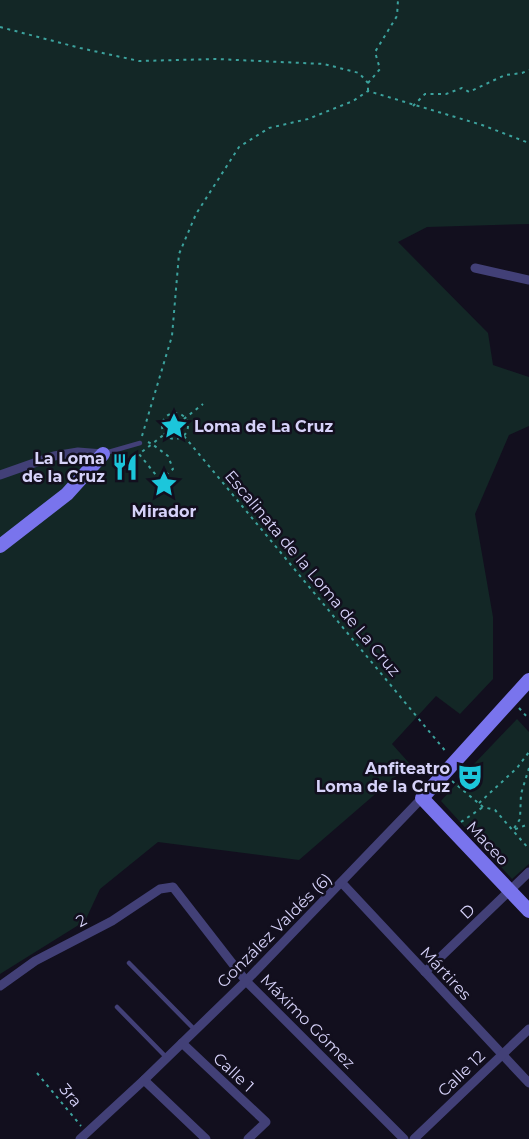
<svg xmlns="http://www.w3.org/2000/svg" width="529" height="1139" viewBox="0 0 529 1139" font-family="Montserrat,sans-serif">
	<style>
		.green { fill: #132726 }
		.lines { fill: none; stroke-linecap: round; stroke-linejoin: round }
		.path { stroke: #3ca29d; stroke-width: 2; stroke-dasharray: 3 4.5; stroke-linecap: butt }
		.lane { stroke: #424077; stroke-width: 4.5 }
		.street { stroke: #424077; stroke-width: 9 }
		.secondary { stroke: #7974ed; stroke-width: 14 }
		.labels { text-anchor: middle; stroke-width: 5; stroke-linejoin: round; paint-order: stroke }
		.poi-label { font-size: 16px; font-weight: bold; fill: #d6d2f9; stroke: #120f1e; text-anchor: end }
		.street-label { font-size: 16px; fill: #d6d2f9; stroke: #120f1e }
	</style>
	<rect width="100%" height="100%" fill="#120f1e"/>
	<g class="green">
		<path d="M0 0H529V224L427 227 398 242 488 333 493 365 529 377V426L509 435 475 514 493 617V679L460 714 436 696 392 744 410 764 299 860 158 842 100 889 85 921 0 974Z"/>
		<path d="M517 719 529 732V864L512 879 441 801 458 782 467 790 483 772 474 764Z"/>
	</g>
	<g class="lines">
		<g class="path">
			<path d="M0 27 80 48 139 61 216 59 324 64 359 73 368 83V91"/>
			<path d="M368 83 380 69 375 52 397 16 398 0"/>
			<path d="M413 106 425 94H446L462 88 469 92 505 75 522 73 529 70"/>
			<circle cx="175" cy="426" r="13"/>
			<path d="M142 436 172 336 179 254 196 214 239 147 269 128 308 119 353 101 368 91 482 125 529 143"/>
			<path d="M184 436 447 753"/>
			<path d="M148 442 152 444 203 404"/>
			<path d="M160 480 139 454 152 444 168 456 173 469 160 480 164 484"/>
			<path d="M519 708 529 719"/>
			<path d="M529 768 521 794 520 819 513 830 529 824"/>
			<path d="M452 781 483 807 495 810 529 849"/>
			<path d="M479 803 517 768 529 752"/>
			<path d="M461 822 483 807"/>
			<path d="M37 1073 81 1126"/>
		</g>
		<g class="lane">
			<path d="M105 453 140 443"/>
			<path d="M129 963 195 1030"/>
			<path d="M117 1007 167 1058"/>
		</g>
		<g class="street">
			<path d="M475 268 529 280"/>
			<path d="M0 475 54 456 78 452 103 454"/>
			<path d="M342 883 529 1083"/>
			<path d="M425 972 529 872"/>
			<path d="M0 986 35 961 112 921 160 889 173 887 246 981 404 1139"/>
			<path d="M182 1043 266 1122 248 1139"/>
			<path d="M144 1080 206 1139"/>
			<path d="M80 1139 144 1080 246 981 422 798"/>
			<path d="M414 1139 529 1029"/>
		</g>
		<g class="secondary">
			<path d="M0 546 67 494 103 454"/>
			<path d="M529 680 422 798 529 911"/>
		</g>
	</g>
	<defs>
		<symbol id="sight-bare" viewBox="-9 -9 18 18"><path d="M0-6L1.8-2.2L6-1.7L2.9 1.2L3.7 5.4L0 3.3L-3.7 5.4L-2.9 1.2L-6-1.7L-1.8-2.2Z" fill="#1cc6db" stroke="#120f1e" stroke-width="2.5" paint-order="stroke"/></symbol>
		<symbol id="restaurant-bare" viewBox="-9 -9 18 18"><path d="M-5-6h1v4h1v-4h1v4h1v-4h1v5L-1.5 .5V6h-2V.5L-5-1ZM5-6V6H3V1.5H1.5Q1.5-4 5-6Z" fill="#1cc6db" stroke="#120f1e" stroke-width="2.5" paint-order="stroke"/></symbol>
		<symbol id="theatre-bare" viewBox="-9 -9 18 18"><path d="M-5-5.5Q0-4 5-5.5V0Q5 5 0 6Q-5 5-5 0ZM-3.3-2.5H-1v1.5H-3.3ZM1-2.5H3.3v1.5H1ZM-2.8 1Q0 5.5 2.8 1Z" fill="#1cc6db" stroke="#120f1e" stroke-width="2.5" paint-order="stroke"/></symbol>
	</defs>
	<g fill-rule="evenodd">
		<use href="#sight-bare" x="155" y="407" width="38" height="38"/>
		<use href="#restaurant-bare" x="106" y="448" width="38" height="38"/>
		<use href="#sight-bare" x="145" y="465" width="38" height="38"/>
		<use href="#theatre-bare" x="451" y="758" width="38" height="38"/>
	</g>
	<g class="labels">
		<g class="poi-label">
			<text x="194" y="432" text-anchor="start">Loma de La Cruz</text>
			<text x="105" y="464">La Loma<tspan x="105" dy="18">de la Cruz</tspan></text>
			<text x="164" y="517" text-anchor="middle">Mirador</text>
			<text x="450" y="774">Anfiteatro<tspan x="450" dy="18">Loma de la Cruz</tspan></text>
		</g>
		<g class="street-label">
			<text transform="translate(313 573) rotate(50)" y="6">Escalinata de la Loma de La Cruz</text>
			<text transform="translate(488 843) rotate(47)" y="6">Maceo</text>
			<text transform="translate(467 911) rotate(-44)" y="6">D</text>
			<text transform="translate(81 920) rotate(-29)" y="6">2</text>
			<text transform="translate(274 930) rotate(-45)" y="6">González Valdés (6)</text>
			<text transform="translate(446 973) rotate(47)" y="6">Mártires</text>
			<text transform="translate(308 1021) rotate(45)" y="6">Máximo Gómez</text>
			<text transform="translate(234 1072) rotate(43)" y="6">Calle 1</text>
			<text transform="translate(461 1073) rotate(-44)" y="6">Calle 12</text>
			<text transform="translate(71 1095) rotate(50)" y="6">3ra</text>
		</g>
	</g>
</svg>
